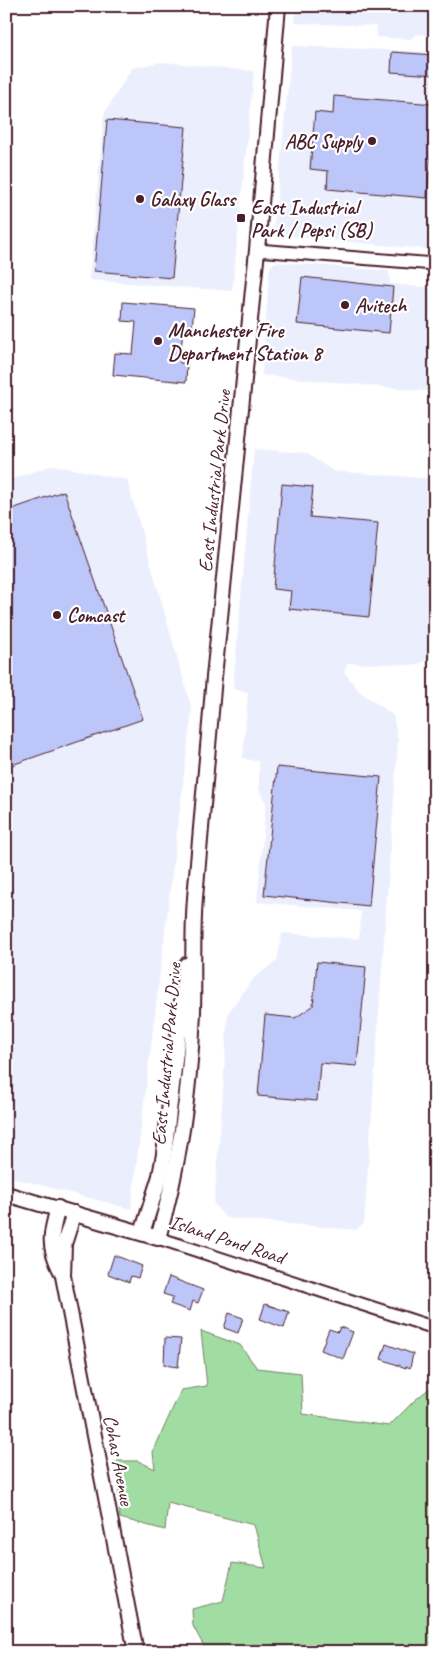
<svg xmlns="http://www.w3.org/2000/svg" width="441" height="1658" viewBox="0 0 441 1658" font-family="Caveat,sans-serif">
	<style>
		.built { fill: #ebeefd }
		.green { fill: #a1dda3; stroke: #767e67 }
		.building { fill: #bdc6f8; stroke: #4a1f2b }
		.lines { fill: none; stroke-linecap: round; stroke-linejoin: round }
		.minor-casing { stroke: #4a1f2b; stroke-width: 15 }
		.tertiary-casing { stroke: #4a1f2b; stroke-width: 18 }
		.minor { stroke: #fff; stroke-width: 11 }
		.tertiary { stroke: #fff; stroke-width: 14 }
		.poi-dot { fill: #4a1f2b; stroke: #fff; stroke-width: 2 }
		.labels { text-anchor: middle; stroke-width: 4.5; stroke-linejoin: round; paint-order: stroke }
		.poi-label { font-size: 20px; font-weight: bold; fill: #4a1f2b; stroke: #fff; text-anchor: start }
		.street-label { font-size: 20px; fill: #4a1f2b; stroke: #fff }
	</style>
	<rect width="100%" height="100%" fill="#fff"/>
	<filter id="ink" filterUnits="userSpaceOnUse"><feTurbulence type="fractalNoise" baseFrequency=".02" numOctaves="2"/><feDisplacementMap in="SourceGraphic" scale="10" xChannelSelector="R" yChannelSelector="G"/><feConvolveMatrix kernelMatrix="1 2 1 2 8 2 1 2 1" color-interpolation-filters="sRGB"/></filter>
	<g filter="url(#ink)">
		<g class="built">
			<path d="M296 6H435V36L415 34 411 39 376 37 377 26 295 23Z"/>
			<path d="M292 46 435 52V250L279 235 274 226Z"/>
			<path d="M162 62 254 71 232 291 89 280 104 114 132 68Z"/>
			<path d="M276 262 389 271 390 284 435 288V392L262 375 269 275 270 266Z"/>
			<path d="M254 449 306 453 333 471 435 479V657L415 665 348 663 344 672 360 692 393 715 398 741 364 1223 356 1230 226 1218 214 1204 222 1105 228 1013 254 978 277 961 282 933 359 939 361 911 257 902 266 803 259 790V762L243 758 248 692 233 689Z"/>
			<path d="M53 465 127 480 192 710 131 1209 6 1176V481Z"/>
		</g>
		<path class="green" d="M201 1331 240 1345 257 1368 301 1373 303 1414 389 1426 415 1400 435 1384V1652H207L193 1626 192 1609 223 1601 232 1563 266 1568 254 1525 168 1503 165 1530 120 1518 117 1461H138L155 1469 153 1452 181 1390 207 1386Z"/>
		<g class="building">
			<path d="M392 52 435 55V75L391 72Z"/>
			<path d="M334 96 435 104 427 198 327 189 328 171 310 169 315 112 333 114Z"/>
			<path d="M107 120 186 127 172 278 94 271Z"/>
			<path d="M302 277 393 287 389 333 297 324Z"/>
			<path d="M123 302 194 308 192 328H183L180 363H187L186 382 113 375 115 353 133 354 136 322 122 321Z"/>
			<path d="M282 484 313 487 310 517 378 523 369 617 289 609 291 591 273 589Z"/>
			<path d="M64 491 143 719 6 767V511Z"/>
			<path d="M277 767 381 777 369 906 264 895Z"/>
			<path d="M317 962 366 967 357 1066 320 1063 317 1101 258 1096 265 1015 295 1018 313 1006Z"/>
			<path d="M114 1255 142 1266 138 1278 131 1276 129 1282 108 1274Z"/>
			<path d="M169 1277 203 1290 198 1303 193 1301 190 1311 170 1304 173 1297 163 1294Z"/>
			<path d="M265 1304 289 1312 284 1328 260 1319Z"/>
			<path d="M229 1313 243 1318 238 1333 224 1328Z"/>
			<path d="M340 1327 353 1332 343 1359 321 1350 329 1329 338 1332Z"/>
			<path d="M165 1338 181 1339 178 1367 164 1365Z"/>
			<path d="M386 1344 413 1354 410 1368 406 1366V1368L381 1359Z"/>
		</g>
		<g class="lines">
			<defs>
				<g id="minor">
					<path d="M257 250 435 264"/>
					<path d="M158 1238 435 1328"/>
				</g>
				<g id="tertiary">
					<path d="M6 1194 158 1238C180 1164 190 1089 193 1012 194 974 192 936 195 898L214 677 257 250 278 6"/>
					<path d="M58 1208C50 1235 48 1246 61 1271"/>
					<path d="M74 1213 64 1244 63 1276 136 1652"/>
					<path d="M142 1233 160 1176 164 1154 186 965"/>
				</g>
			</defs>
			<use href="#minor" class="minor-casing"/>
			<use href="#tertiary" class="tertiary-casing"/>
			<use href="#minor" class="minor"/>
			<use href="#tertiary" class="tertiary"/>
		</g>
	</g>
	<g class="poi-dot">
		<circle cx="372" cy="141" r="5"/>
		<circle cx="140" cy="199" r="5"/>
		<rect x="236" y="213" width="10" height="10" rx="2.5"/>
		<circle cx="345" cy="305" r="5"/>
		<circle cx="158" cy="341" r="5"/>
		<circle cx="57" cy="615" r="5"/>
	</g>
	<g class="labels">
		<g class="poi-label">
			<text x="362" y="148" text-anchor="end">ABC Supply</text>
			<text x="150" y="206">Galaxy Glass</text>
			<text x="251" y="214">East Industrial<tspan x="251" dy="23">Park / Pepsi (SB)</tspan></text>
			<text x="355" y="312">Avitech</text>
			<text x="168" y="337">Manchester Fire<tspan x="168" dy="23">Department Station 8</tspan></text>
			<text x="67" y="622">Comcast</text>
		</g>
		<g class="street-label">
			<text transform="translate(214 481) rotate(-84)" y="7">East Industrial Park Drive</text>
			<text transform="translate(166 1054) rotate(-85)" y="7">East Industrial Park Drive</text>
			<text transform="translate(227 1239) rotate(18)" y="7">Island Pond Road</text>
			<text transform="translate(119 1460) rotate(79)" y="7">Cohas Avenue</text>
		</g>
	</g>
	<rect width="441" height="1658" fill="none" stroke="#fff" stroke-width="25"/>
	<rect x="12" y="12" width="416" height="1633" fill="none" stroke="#4a1f2b" stroke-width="2" filter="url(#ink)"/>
</svg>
